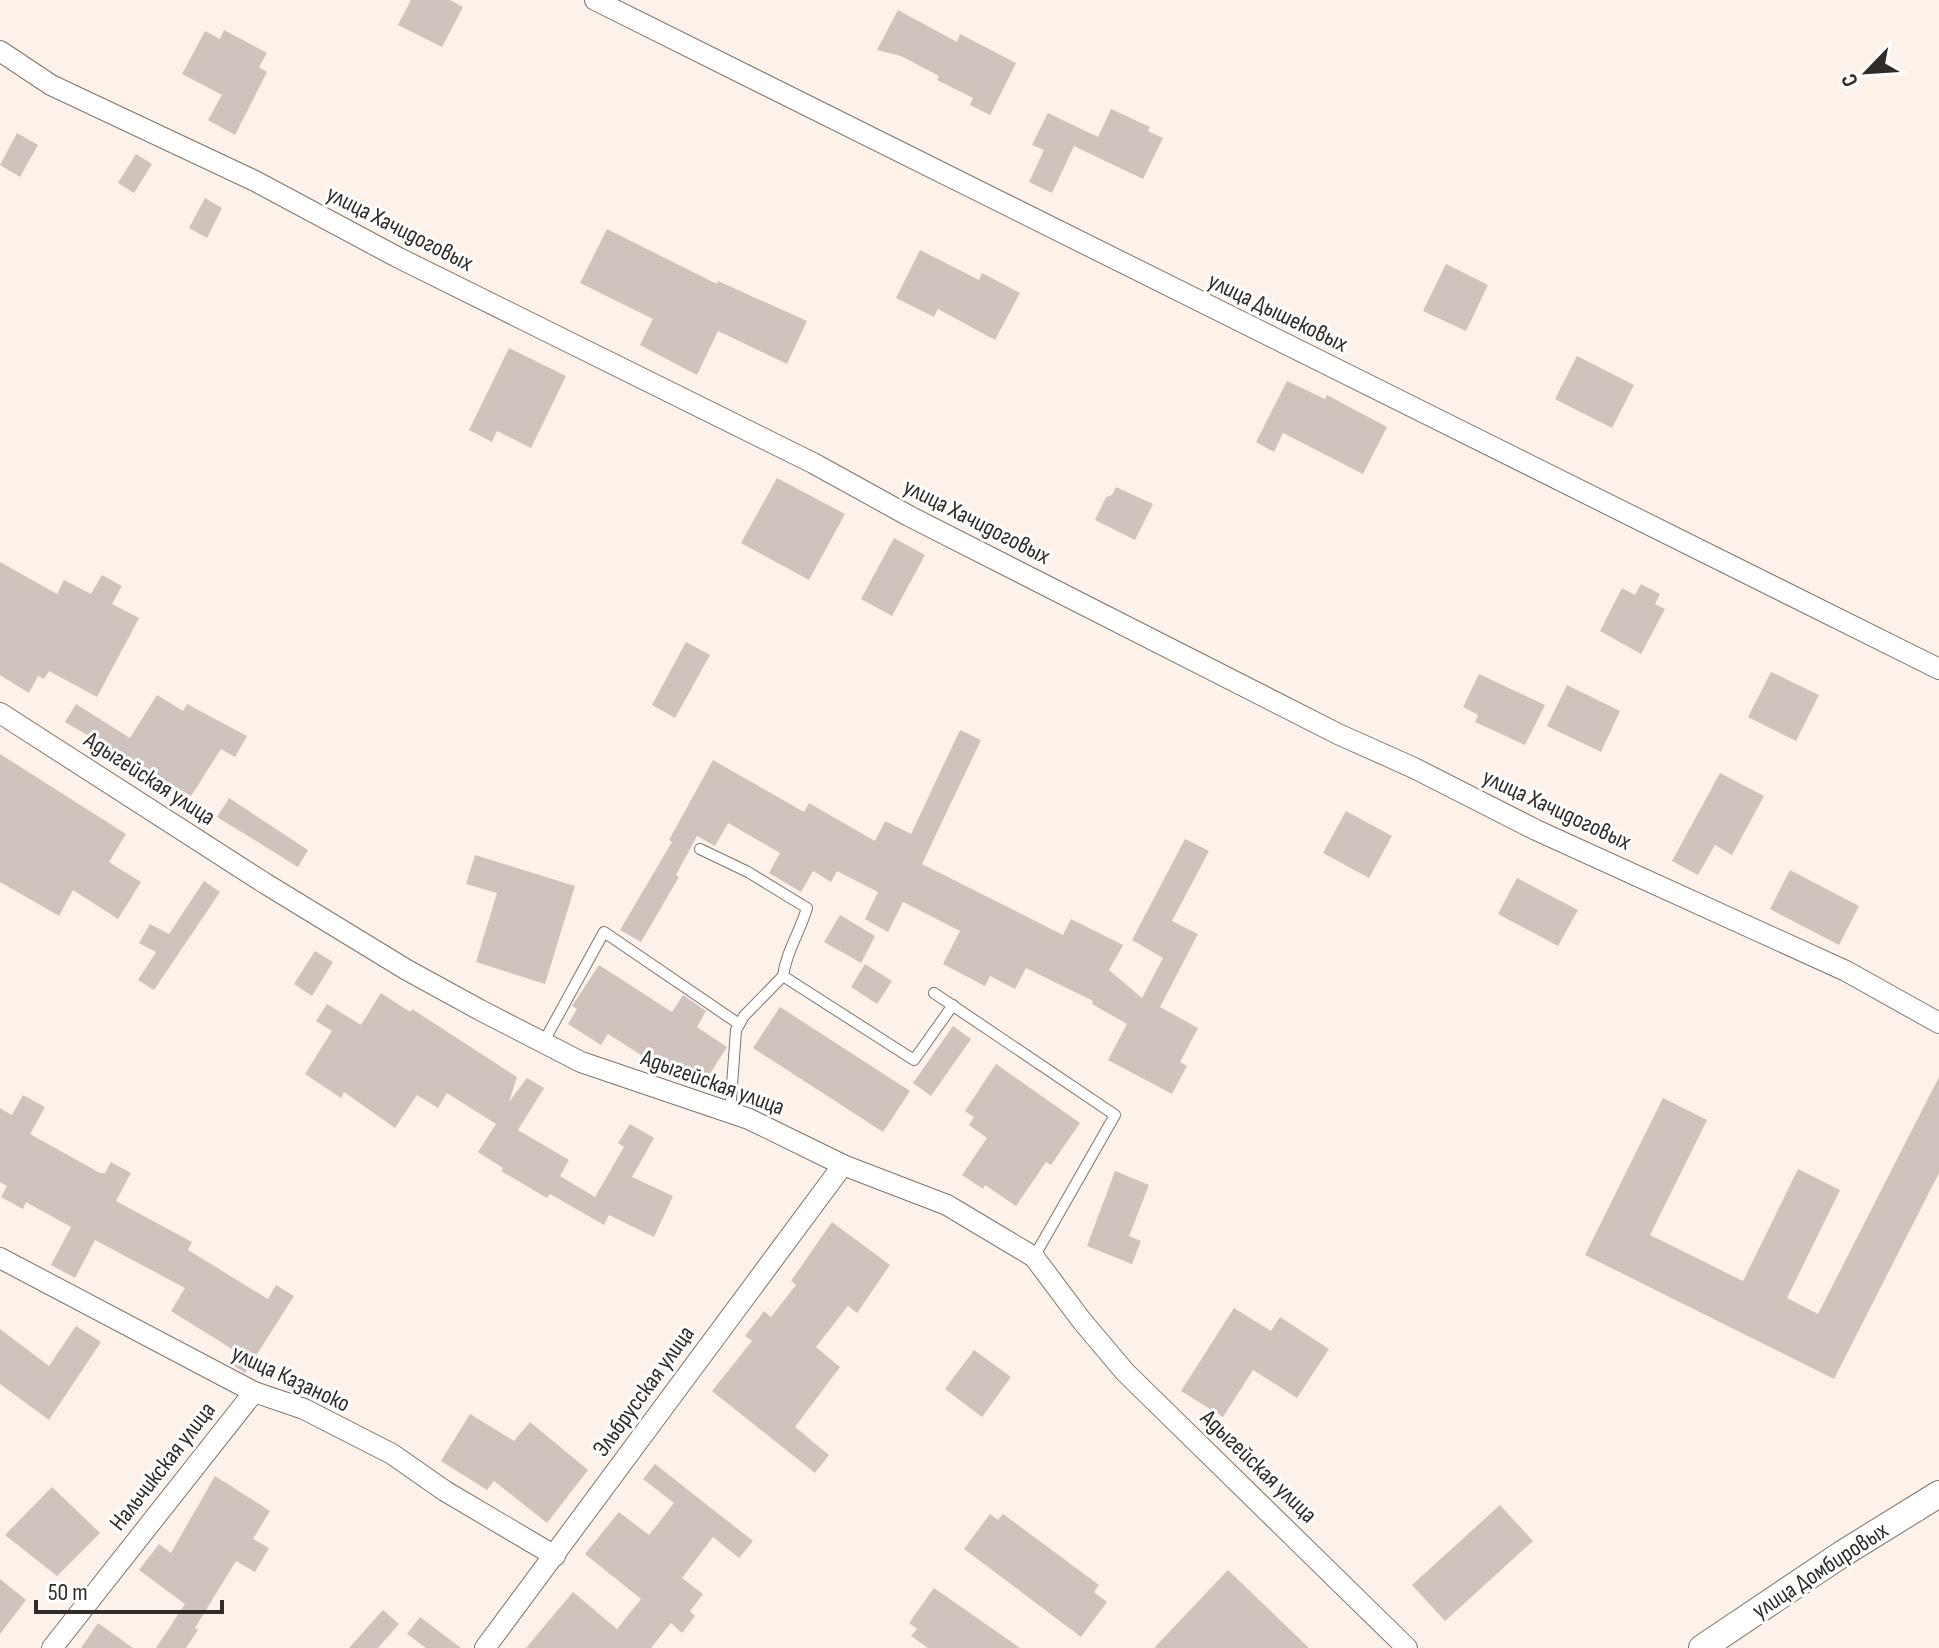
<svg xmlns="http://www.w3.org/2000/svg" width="1939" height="1648" viewBox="0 0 1939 1648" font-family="'Sofia Sans Condensed',sans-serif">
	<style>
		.building { fill: #d0c3be }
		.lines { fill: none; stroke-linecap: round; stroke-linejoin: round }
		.service-casing { stroke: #7d746d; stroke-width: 12 }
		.minor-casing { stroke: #7d746d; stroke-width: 22 }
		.tertiary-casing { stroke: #7d746d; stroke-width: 28 }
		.service { stroke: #fff; stroke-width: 10 }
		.minor { stroke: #fff; stroke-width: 20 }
		.tertiary { stroke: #fff; stroke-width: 26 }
		.labels { text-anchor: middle; stroke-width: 6; stroke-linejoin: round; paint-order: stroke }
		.street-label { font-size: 24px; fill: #302c29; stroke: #fff }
	</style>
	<rect width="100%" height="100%" fill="#fcf2e9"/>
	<g class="building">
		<path d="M411 0H450L463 7 442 47 398 25Z"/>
		<path d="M898 10 957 42 960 34 1016 63 990 115 970 105 973 98 937 80 939 76 901 56 877 50Z"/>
		<path d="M224 30 267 53 259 67 267 72 235 135 208 120 222 95 182 74 205 31 220 39Z"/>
		<path d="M1111 109 1150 127 1148 131 1163 138 1143 179 1074 146 1052 193 1029 182 1044 150 1032 145 1048 113 1098 137Z"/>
		<path d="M17 133 38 145 20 177 0 165Z"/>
		<path d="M136 154 152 164 134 193 118 183Z"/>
		<path d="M205 198 222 208 207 238 189 228Z"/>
		<path d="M607 229 717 284 718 281 807 321 787 364 718 331 697 375 640 345 653 319 580 283Z"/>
		<path d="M920 250 979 280 982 273 1020 293 995 340 938 309 934 317 896 298Z"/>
		<path d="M1446 264 1488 285 1466 331 1423 311Z"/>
		<path d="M509 348 566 376 531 448 497 431 492 442 469 430Z"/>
		<path d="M1577 356 1634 385 1612 428 1555 399Z"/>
		<path d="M1287 381 1325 399 1327 395 1387 427 1363 474 1283 433 1274 452 1256 442Z"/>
		<path d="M777 478 845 514 809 580 741 543Z"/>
		<path d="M1116 487 1153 504 1135 540 1095 520 1106 497 1112 495Z"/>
		<path d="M894 538 925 555 892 616 861 599Z"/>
		<path d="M0 562 57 594 64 580 91 594 102 575 122 586 112 604 139 618 97 697 49 671 44 679 38 676 29 693 0 675Z"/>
		<path d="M1641 584 1660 594 1655 604 1665 609 1641 654 1600 631 1622 588 1635 595Z"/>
		<path d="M686 642 710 655 675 718 652 705Z"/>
		<path d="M1771 672 1819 695 1796 741 1748 717Z"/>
		<path d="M1479 674 1545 705 1525 745 1475 722 1478 715 1463 707Z"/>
		<path d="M1567 685 1620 711 1601 752 1547 726Z"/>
		<path d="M157 695 183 711 187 704 247 736 235 757 221 749 191 796 65 722 76 704 130 738Z"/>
		<path d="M960 730 981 740 922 864 1063 935 1071 919 1123 945 1109 970 1142 998 1163 958 1132 940 1185 839 1209 851 1172 921 1198 934 1160 1007 1198 1028 1180 1062 1187 1066 1172 1094 1108 1060 1127 1024 1092 1004 1093 1001 1026 968 1015 989 990 976 985 986 943 964 960 931 903 902 888 932 865 919 878 892 837 871 831 882 813 871 801 892 769 873 780 853 728 823 715 846 697 836 676 875 679 877 641 942 620 930 672 842 669 840 713 760 804 812 809 803 875 841 885 821 911 834Z"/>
		<path d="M0 754 126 834 109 862 141 882 118 919 73 890 59 916 0 882Z"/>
		<path d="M1720 773 1764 796 1732 855 1715 845 1698 875 1672 861Z"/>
		<path d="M229 798 308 850 298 867 217 817Z"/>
		<path d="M1346 811 1392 836 1369 878 1323 853Z"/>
		<path d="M475 855 575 886 545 984 476 962 497 893 466 884Z"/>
		<path d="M1790 870 1859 906 1839 945 1770 909Z"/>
		<path d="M1517 878 1578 910 1558 946 1498 914Z"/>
		<path d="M204 881 220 892 154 990 138 980 156 952 139 943 150 924 169 934Z"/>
		<path d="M840 915 875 936 861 963 824 942Z"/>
		<path d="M315 951 333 962 312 996 294 984Z"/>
		<path d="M865 964 892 981 877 1004 851 987Z"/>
		<path d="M599 965 672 1012 683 995 706 1011 697 1027 727 1047 701 1088 659 1062 657 1065 608 1034 601 1045 568 1024 577 1009 572 1006Z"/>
		<path d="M381 993 410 1012 412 1009 517 1077 509 1102 527 1078 544 1088 518 1130 569 1160 560 1176 595 1197 624 1147 618 1143 630 1124 654 1138 632 1177 673 1196 654 1237 609 1215 604 1225 550 1194 547 1198 501 1171 503 1168 478 1152 496 1124 447 1093 438 1108 417 1095 395 1128 344 1092 341 1098 305 1074 332 1031 316 1021 327 1004 361 1025Z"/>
		<path d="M780 1007 910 1091 883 1132 753 1048Z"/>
		<path d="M953 1026 971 1039 931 1096 913 1083Z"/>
		<path d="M996 1064 1080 1123 1051 1165 1046 1162 1016 1206 985 1185 983 1189 962 1175 987 1138 969 1125 974 1117 965 1111Z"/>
		<path d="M1939 1077V1173L1834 1379 1585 1255 1663 1098 1707 1120 1650 1235 1743 1281 1798 1169 1840 1190 1787 1298 1818 1314Z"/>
		<path d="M23 1095 45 1107 30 1134 100 1173H105L111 1162 131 1173 116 1201 192 1242 188 1250 268 1299 276 1285 294 1296 245 1373 228 1362 235 1351 171 1311 185 1288 95 1240 75 1278 51 1265 71 1227 26 1202 23 1209 1 1197 7 1186 0 1182V1108L12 1115Z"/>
		<path d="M1115 1171 1149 1185 1129 1236 1141 1241 1132 1264 1087 1246Z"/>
		<path d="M832 1222 890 1265 857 1313 848 1306 816 1347 840 1367 795 1427 829 1455 815 1473 712 1391 752 1341 745 1336 764 1311 771 1317 796 1285 791 1281Z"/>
		<path d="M1234 1308 1271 1331 1280 1317 1329 1349 1297 1398 1253 1370 1223 1417 1181 1391Z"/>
		<path d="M76 1326 101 1342 49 1420 0 1384V1329L49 1366Z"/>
		<path d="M974 1350 1011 1377 982 1417 945 1389Z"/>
		<path d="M470 1414 514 1441 530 1422 588 1470 547 1523 494 1481 487 1490 441 1461Z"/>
		<path d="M655 1464 753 1541 739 1558 713 1537 682 1578 703 1594 690 1611 695 1616 682 1633 671 1623 651 1648H526L573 1592 617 1629 641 1599 585 1554 619 1512 649 1535 674 1503 643 1479Z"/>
		<path d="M215 1476 270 1511 253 1539 269 1548 255 1572 236 1561 195 1628 198 1630 186 1648H156L185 1604 139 1570 159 1544 171 1553Z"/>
		<path d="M52 1487 100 1533 57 1576 5 1535Z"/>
		<path d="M1500 1505 1533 1541 1445 1621 1412 1585Z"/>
		<path d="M990 1514 998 1520 1003 1514 1099 1585 1094 1592 1107 1602 1081 1637 964 1549Z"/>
		<path d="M1228 1570 1309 1648H1154Z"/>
		<path d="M0 1579 26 1600 0 1634Z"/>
		<path d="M934 1588 1020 1648H928L911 1636 917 1629 909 1623Z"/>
		<path d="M383 1610 399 1624 378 1648H349Z"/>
		<path d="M420 1617 461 1648H426L407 1634Z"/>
		<path d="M98 1623 133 1648H81Z"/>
	</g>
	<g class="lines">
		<defs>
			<g id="service">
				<path d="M700 849 748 872 807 908C800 932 786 952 783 976"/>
				<path d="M934 993 1115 1115 1034 1257"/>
				<path d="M543 1043 604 932 739 1024"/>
				<path d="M730 1113 736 1030 744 1016 783 976 914 1060 953 1005"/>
			</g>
			<g id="minor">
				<path d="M595 0 1939 669"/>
				<path d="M0 51 51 85 255 181 399 258 813 463 909 516 1338 734 1414 768 1536 830 1846 971 1939 1023"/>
				<path d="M0 713 266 884 407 970 480 1010 581 1062 749 1119 843 1165 947 1205 1034 1257 1082 1321 1125 1372 1407 1648"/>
				<path d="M0 1258 254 1392 304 1409 392 1454 445 1491 555 1556"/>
				<path d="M52 1648 254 1392"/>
				<path d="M485 1648 843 1165"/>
			</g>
			<path id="tertiary" d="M1702 1648 1842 1554 1939 1494"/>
		</defs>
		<use href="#service" class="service-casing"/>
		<use href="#minor" class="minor-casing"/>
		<use href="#tertiary" class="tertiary-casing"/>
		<use href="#service" class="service"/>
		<use href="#minor" class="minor"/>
		<use href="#tertiary" class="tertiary"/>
	</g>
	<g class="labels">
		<g class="street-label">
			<text transform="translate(400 228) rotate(27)" y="8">улица Хачидоговых</text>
			<text transform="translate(1278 312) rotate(26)" y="8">улица Дышековых</text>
			<text transform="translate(977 521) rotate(27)" y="8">улица Хачидоговых</text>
			<text transform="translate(150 778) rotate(33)" y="8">Адыгейская улица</text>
			<text transform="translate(1557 809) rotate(25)" y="8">улица Хачидоговых</text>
			<text transform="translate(713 1082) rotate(20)" y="8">Адыгейская улица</text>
			<text transform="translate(291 1378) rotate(25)" y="8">улица Казаноко</text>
			<text transform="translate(643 1391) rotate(-54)" y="8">Эльбрусская улица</text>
			<text transform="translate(162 1466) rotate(-52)" y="8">Нальчикская улица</text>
			<text transform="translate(1259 1466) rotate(44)" y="8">Адыгейская улица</text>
			<text transform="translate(1820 1570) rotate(-33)" y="8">улица Домбировых</text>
		</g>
	</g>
	<g transform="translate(1867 72) rotate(245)" stroke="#ffffff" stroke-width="6" paint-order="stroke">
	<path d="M0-6L14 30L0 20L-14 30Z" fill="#302c29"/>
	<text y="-12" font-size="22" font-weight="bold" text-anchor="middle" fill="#302c29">С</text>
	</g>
	<path d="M36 1600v12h186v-12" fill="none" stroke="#302c29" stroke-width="4"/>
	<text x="48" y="1600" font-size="24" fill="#302c29" stroke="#ffffff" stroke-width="6" paint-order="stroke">50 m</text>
</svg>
